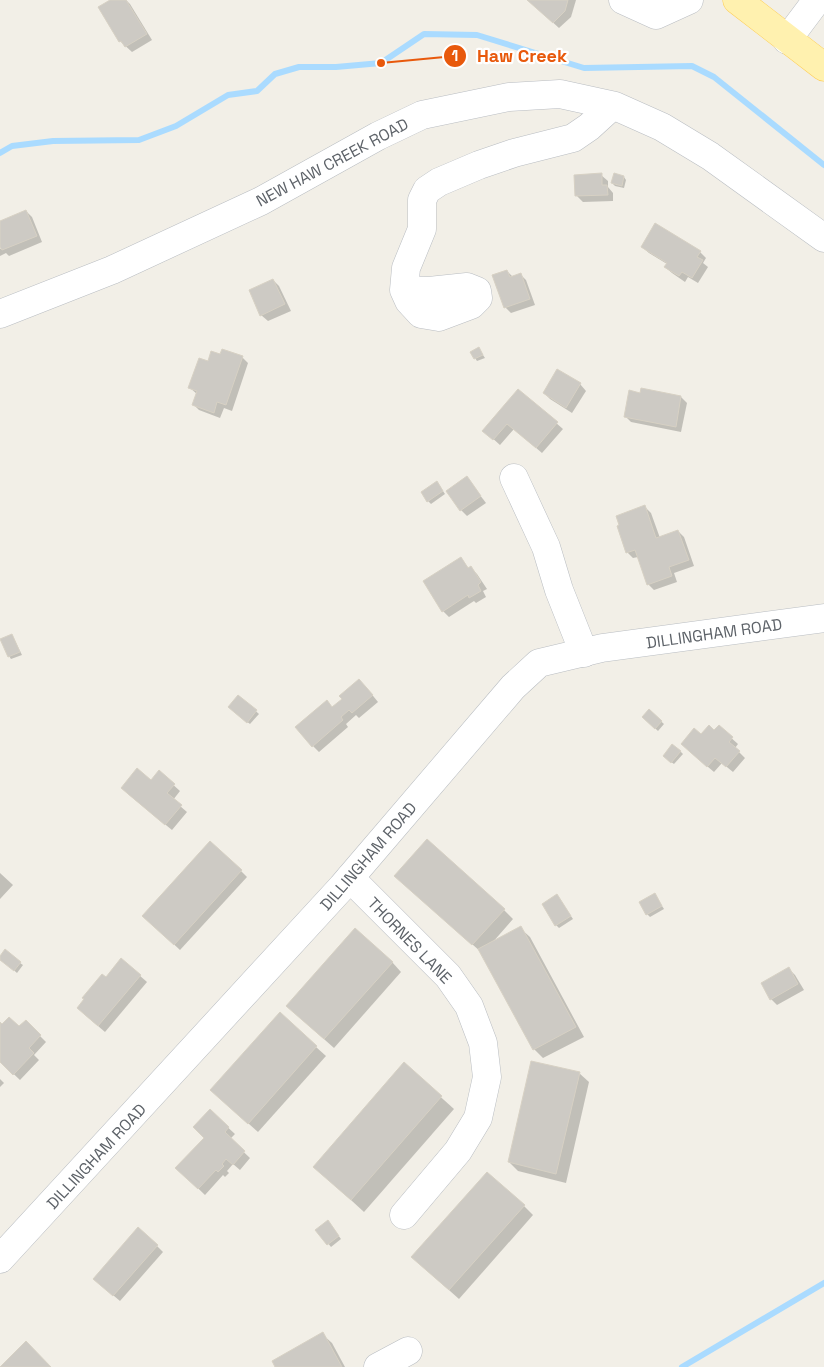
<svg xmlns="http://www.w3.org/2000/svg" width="824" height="1367" viewBox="0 0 824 1367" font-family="'Space Grotesk',sans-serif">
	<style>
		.shadow { fill: #0003 }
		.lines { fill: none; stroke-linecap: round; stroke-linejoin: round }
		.stream { stroke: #aadbff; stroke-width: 6 }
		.building { fill: #cdcac4; stroke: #d7d1c4 }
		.minor-casing { stroke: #b9bdc2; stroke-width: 29 }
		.major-casing { stroke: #ffcd53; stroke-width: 29 }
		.minor { stroke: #fff; stroke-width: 28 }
		.major { stroke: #fff1af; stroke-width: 28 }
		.labels { text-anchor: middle; stroke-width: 4.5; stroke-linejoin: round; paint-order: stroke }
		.street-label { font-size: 16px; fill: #5e6369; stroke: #fff }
		.leader { fill: none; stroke: #e8590c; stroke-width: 2 }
		.callout-dot { fill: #e8590c; stroke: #fff; stroke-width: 2 }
		.mark-label { font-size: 15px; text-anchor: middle; font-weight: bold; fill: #fff }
		.callout-label { font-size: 18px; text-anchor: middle; font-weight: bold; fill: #e8590c; stroke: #fff; stroke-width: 4.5; stroke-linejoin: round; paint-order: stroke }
	</style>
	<rect width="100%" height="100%" fill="#f2efe7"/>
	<g class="shadow">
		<path d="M112 0H126L130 4 152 40 132 52 120 41Z"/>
		<path d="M528 0H576L571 17 559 28Z"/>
		<path d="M601 175 608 181V187L613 193V201L583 202 577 196Z"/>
		<path d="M624 177 626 180 624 188 615 186 612 183Z"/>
		<path d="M26 211 32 217 42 242 9 256 6 253 0 256V249L6 246H0V222Z"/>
		<path d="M642 247 700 252 706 258 703 263 708 267 698 283 688 277 685 282 672 273 665 267 667 264 649 253Z"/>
		<path d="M507 271 513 277 520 274 526 280 535 305 511 313 505 307Z"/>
		<path d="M273 280 279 286 291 311 268 321 261 315Z"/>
		<path d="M479 349 485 358 477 361 471 352Z"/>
		<path d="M221 356 242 357 248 363 232 411 224 408 220 418 199 410 193 404 197 394 190 388 208 363Z"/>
		<path d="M558 371 580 384 586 391 572 413 550 399 544 393Z"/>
		<path d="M518 390 563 429 542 453 514 429 500 445 490 436Z"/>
		<path d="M641 394 681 397 687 403 681 432 631 422 625 416Z"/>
		<path d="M467 478 486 503 467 516 461 510Z"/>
		<path d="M439 485 445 494 431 504 428 501Z"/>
		<path d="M644 506 651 513 660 538 678 531 684 537 694 566 674 573 677 582 654 590 648 584 638 557 633 558 627 552Z"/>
		<path d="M461 558 469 569 471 568 477 574 487 589 483 591 486 597 476 603 474 601 449 617 443 611Z"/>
		<path d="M12 635 22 655 11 659 9 656Z"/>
		<path d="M365 686 378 702 359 718 356 715 346 724 348 727 319 752 313 746 333 708Z"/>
		<path d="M239 696 259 714 250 724 232 710Z"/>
		<path d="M649 711 664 724 658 731 643 717Z"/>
		<path d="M719 727 738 744 735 748 745 758 733 772 722 763 714 772 688 750 701 736 714 732Z"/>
		<path d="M680 751 683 754 674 764 667 759Z"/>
		<path d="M159 772 180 791 173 800 187 812 172 830 128 794 151 782Z"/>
		<path d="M241 871 247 877 180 950 150 922Z"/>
		<path d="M0 873 13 885 0 899Z"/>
		<path d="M405 885 504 910 513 919 492 943 520 928 530 937 584 1037 543 1058 534 1049 481 952Z"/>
		<path d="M655 895 664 909 650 917 647 914Z"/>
		<path d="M557 896 573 919 559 928 556 925Z"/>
		<path d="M0 958 20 963 23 965 17 973Z"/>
		<path d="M122 960 147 982 105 1032 84 1014 106 979Z"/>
		<path d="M392 962 401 972 334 1048 297 1015Z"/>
		<path d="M789 969 795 975 804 990 777 1005 771 999 762 984Z"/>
		<path d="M26 1022 46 1042 34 1055 39 1060 20 1080 0 1061V1024L19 1028Z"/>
		<path d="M316 1047 326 1056 258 1132 221 1099Z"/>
		<path d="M404 1064 454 1109 364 1212 315 1167Z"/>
		<path d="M579 1073 589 1082 566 1183 518 1171 509 1162Z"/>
		<path d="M0 1079 4 1083 0 1087Z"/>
		<path d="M210 1111 235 1134 230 1139 250 1158 240 1170 233 1164 227 1171 229 1173 225 1177 223 1175 205 1195 177 1168 205 1138Z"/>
		<path d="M524 1206 533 1215 459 1299 422 1266Z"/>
		<path d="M330 1224 341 1239 331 1247 317 1230Z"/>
		<path d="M157 1246 163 1252 120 1301 101 1285Z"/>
		<path d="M322 1334 332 1343 345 1367H276Z"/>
	</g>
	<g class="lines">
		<g class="stream">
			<path d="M0 153 12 146 53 141 139 140 176 126 228 95 257 91 275 74 299 67H336L381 63 424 34 477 35 584 68 692 66 714 77 824 165"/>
			<path d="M682 1367 824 1283"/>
		</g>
	</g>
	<g class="building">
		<path d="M110 0H126L147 34 125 47 121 41 119 42 98 7Z"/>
		<path d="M527 0H568L565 11 553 23Z"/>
		<path d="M602 173V185H607L608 195 575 196 574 175Z"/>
		<path d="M614 173 624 176 622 186 611 183Z"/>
		<path d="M26 210 37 236 2 250 0 247V221Z"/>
		<path d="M655 223 701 251 697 257 703 260 692 278 682 272 679 276 664 267 667 263 641 247Z"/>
		<path d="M507 270 510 277 521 273 530 299 504 308 492 275Z"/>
		<path d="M273 279 285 304 260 316 249 290Z"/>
		<path d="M479 347 483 355 474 359 470 352Z"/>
		<path d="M222 349 243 356 226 405 217 402 214 413 192 405 197 391 188 388 199 358 208 361 211 351 220 354Z"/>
		<path d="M557 369 581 383 566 408 543 393Z"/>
		<path d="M641 388 681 396 676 427 624 417 629 390 640 393Z"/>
		<path d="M518 389 558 422 536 448 507 424 493 440 482 431Z"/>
		<path d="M467 476 481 496 460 511 446 491Z"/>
		<path d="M437 481 443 491 427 502 421 492Z"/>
		<path d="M645 505 656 538 678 530 689 560 669 567 672 576 647 585 635 550 626 553 617 526 619 525 616 516Z"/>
		<path d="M461 557 468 568 471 566 481 582 478 585 481 591 469 598 468 595 442 612 423 581Z"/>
		<path d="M12 634 20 652 8 657 0 639Z"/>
		<path d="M359 679 373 695 352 713 349 710 341 717 343 720 312 747 295 727 327 700 332 707 342 699 339 696Z"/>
		<path d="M238 695 257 710 247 723 228 707Z"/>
		<path d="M649 709 662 721 655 729 642 717Z"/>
		<path d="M709 725 714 730 719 725 733 737 729 742 740 751 726 767 715 758 707 767 681 744 694 728 701 734Z"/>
		<path d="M672 744 681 751 671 763 663 756Z"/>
		<path d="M137 768 151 780 159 770 175 784 167 793 182 805 165 825 121 788Z"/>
		<path d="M427 839 505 909 472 945 394 876Z"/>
		<path d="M210 841 242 870 174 945 142 916Z"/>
		<path d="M655 893 662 906 646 915 639 902Z"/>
		<path d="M557 894 571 916 555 926 542 904Z"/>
		<path d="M521 926 576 1027 533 1050 478 949Z"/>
		<path d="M355 928 393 962 324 1039 286 1006Z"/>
		<path d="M5 949 21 962 14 971 0 960V956Z"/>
		<path d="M121 958 141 975 98 1026 77 1008 84 999 82 998 102 974 106 977Z"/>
		<path d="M789 967 798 984 770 1000 761 983Z"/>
		<path d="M280 1012 317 1046 248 1124 210 1090Z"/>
		<path d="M9 1017 19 1026 26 1020 41 1035 29 1048 34 1053 13 1075 0 1062V1022L2 1024Z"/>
		<path d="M531 1061 580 1072 556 1174 508 1162Z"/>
		<path d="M404 1062 442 1096 351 1200 313 1167Z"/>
		<path d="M210 1109 229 1127 225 1132 245 1151 233 1165 226 1159 222 1164 224 1166 218 1172 216 1170 198 1189 175 1168 204 1138 193 1127Z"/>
		<path d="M487 1172 525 1205 449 1290 411 1257Z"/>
		<path d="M328 1220 339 1236 327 1245 315 1230Z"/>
		<path d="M138 1227 158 1245 113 1296 93 1279Z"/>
		<path d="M323 1332 342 1367H275L272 1361Z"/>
		<path d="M26 1341 51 1367H0Z"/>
	</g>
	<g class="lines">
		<defs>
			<g id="minor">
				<path d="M623 0 656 15 689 0"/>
				<path d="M787 40 817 0"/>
				<path d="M404 290 429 291 467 287 477 291 478 298 471 305 439 317 421 314 409 301 404 290 406 268 422 229V200L427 190 439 182 479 165 514 153 573 138 589 127 612 106"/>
				<path d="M0 314 112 270 261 201 378 136 422 115 509 97 560 94 615 106 662 127 710 156 824 238"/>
				<path d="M514 478 546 547 559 590 584 653"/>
				<path d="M350 878 448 976 469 1006 483 1043 487 1077 478 1118 458 1151 404 1215"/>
				<path d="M0 1259 342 887 513 687 539 663 602 648 824 618"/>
				<path d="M378 1367 408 1351"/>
			</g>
			<path id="major" d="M737 0 824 67"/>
		</defs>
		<use href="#minor" class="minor-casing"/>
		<use href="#major" class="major-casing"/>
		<use href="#minor" class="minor"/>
		<use href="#major" class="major"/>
	</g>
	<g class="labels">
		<g class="street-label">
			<text transform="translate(332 162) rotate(-28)" y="6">NEW HAW CREEK ROAD</text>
			<text transform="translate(714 633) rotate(-8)" y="6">DILLINGHAM ROAD</text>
			<text transform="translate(368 856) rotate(-49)" y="6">DILLINGHAM ROAD</text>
			<text transform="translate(410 940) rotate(46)" y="6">THORNES LANE</text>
			<text transform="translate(96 1156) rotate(-47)" y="6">DILLINGHAM ROAD</text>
		</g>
	</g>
	<path class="leader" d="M381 63L455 56"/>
	<g class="callout-dot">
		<circle cx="381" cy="63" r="5"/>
		<circle cx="455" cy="56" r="12"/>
	</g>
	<g class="mark-label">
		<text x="455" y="61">1</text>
	</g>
	<g class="callout-label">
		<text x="522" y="62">Haw Creek</text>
	</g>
</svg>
